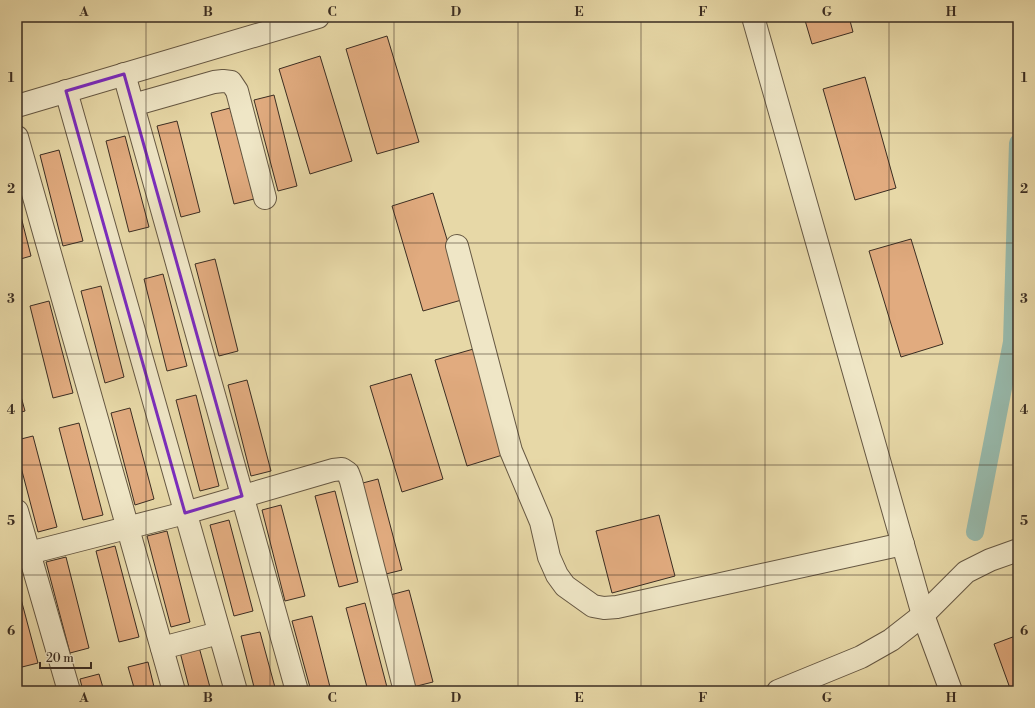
<svg xmlns="http://www.w3.org/2000/svg" width="1035" height="708" viewBox="0 0 1035 708" font-family="'Libre Bodoni',serif">
	<style>
		.lines { fill: none; stroke-linecap: round; stroke-linejoin: round }
		.canal { stroke: #97b9ab; stroke-width: 18 }
		.building { fill: #e1ab7f; stroke: #3b2d22 }
		.minor-casing { stroke: #665843; stroke-width: 24 }
		.minor { stroke: #efe6c6; stroke-width: 22 }
		.marked { fill: none; stroke: #7b2cbf; stroke-width: 3; stroke-linejoin: round }
		.grid { fill: none; stroke: #3b2d22; stroke-width: 1; stroke-opacity: 0.55 }
		.neatline { fill: none; stroke: #3b2d22; stroke-width: 1.5 }
		.grid-label { font-size: 13px; text-anchor: middle; font-weight: bold; fill: #3b2d22 }
	</style>
	<rect width="100%" height="100%" fill="#e7d8a7"/>
	<filter id="stains"><feTurbulence type="fractalNoise" baseFrequency=".005" numOctaves="4"/><feColorMatrix values="0 0 0 0 .2 0 0 0 0 .09 0 0 0 0 .02 0 0 0 .5 -.17"/></filter>
	<radialGradient id="worn" r=".72"><stop offset=".6" stop-color="#630" stop-opacity="0"/><stop offset="1" stop-color="#630" stop-opacity=".3"/></radialGradient>
	<g class="lines">
		<path class="canal" d="M975 532 1012 342 1018 143"/>
	</g>
	<g class="building">
		<path d="M804 17H849L853 32 812 44Z"/>
		<path d="M387 36 419 142 377 154 346 49Z"/>
		<path d="M320 56 352 161 310 174 279 69Z"/>
		<path d="M865 77 896 188 855 200 823 89Z"/>
		<path d="M274 95 297 186 278 191 254 100Z"/>
		<path d="M230 108 254 199 234 204 211 113Z"/>
		<path d="M177 121 200 212 181 217 157 126Z"/>
		<path d="M125 136 149 227 129 232 106 141Z"/>
		<path d="M59 150 83 241 63 246 40 155Z"/>
		<path d="M433 193 465 299 423 311 392 206Z"/>
		<path d="M17 201 31 256 17 260Z"/>
		<path d="M911 239 943 344 901 357 869 251Z"/>
		<path d="M215 259 238 351 219 356 195 264Z"/>
		<path d="M163 274 187 366 167 371 144 279Z"/>
		<path d="M101 286 124 377 105 383 81 291Z"/>
		<path d="M49 301 73 393 53 398 30 306Z"/>
		<path d="M477 348 509 453 467 466 435 360Z"/>
		<path d="M411 374 443 479 402 492 370 386Z"/>
		<path d="M247 380 271 471 251 476 228 385Z"/>
		<path d="M17 382 25 411 17 413Z"/>
		<path d="M196 395 219 486 200 491 176 400Z"/>
		<path d="M130 408 154 499 135 505 111 413Z"/>
		<path d="M79 423 103 515 83 520 59 428Z"/>
		<path d="M33 436 57 527 38 532 17 452V440Z"/>
		<path d="M378 479 402 570 382 575 359 484Z"/>
		<path d="M335 491 358 582 339 587 315 496Z"/>
		<path d="M281 505 305 596 285 601 262 510Z"/>
		<path d="M659 515 675 576 612 593 596 531Z"/>
		<path d="M229 520 253 611 234 616 210 525Z"/>
		<path d="M167 531 190 622 171 627 147 536Z"/>
		<path d="M115 546 139 637 119 642 96 551Z"/>
		<path d="M66 557 89 648 70 653 46 562Z"/>
		<path d="M17 584 38 663 18 668 17 663Z"/>
		<path d="M409 590 433 682 413 687 390 595Z"/>
		<path d="M365 603 388 691H368L346 608Z"/>
		<path d="M312 616 331 691H311L292 621Z"/>
		<path d="M260 632 276 691H255L241 636Z"/>
		<path d="M1018 635V691H1011L994 644Z"/>
		<path d="M199 647 211 691H190L180 652Z"/>
		<path d="M148 662 155 691H135L128 667Z"/>
		<path d="M99 674 104 691H83L80 679Z"/>
	</g>
	<g class="lines">
		<defs>
			<g id="minor">
				<path d="M753 17 923 615 951 691"/>
				<path d="M124 74 297 691"/>
				<path d="M66 91 236 691"/>
				<path d="M133 105 214 82 223 81 231 82 237 91 265 198"/>
				<path d="M17 106 318 17"/>
				<path d="M17 137 174 691"/>
				<path d="M457 246 511 451 541 522 549 557 557 575 565 586 593 606 604 608 617 607 903 544"/>
				<path d="M17 511 69 691"/>
				<path d="M29 553 185 513 333 470 342 469 348 473 351 481 405 691"/>
				<path d="M162 648 219 633"/>
				<path d="M778 691 861 657 891 640 923 615 966 572 990 560 1018 550"/>
			</g>
		</defs>
		<use href="#minor" class="minor-casing"/>
		<use href="#minor" class="minor"/>
	</g>
	<path class="marked" d="M124 74 242 496 185 513 66 91Z"/>
	<path class="grid" d="M146 17V691M270 17V691M394 17V691M518 17V691M641 17V691M765 17V691M889 17V691M17 133H1018M17 243H1018M17 354H1018M17 465H1018M17 575H1018"/>
	<rect width="1035" height="708" fill="none" stroke="#e7d8a7" stroke-width="44"/>
	<path d="M40 662v6h51v-6" fill="none" stroke="#3b2d22" stroke-width="2"/>
	<text x="46" y="662" font-size="12" fill="#3b2d22" stroke="#efe6c6" stroke-width="3" paint-order="stroke">20 m</text>
	<rect x="22" y="22" width="991" height="664" class="neatline"/>
	<g class="grid-label">
		<text x="84" y="16">A</text>
		<text x="208" y="16">B</text>
		<text x="332" y="16">C</text>
		<text x="456" y="16">D</text>
		<text x="579" y="16">E</text>
		<text x="703" y="16">F</text>
		<text x="827" y="16">G</text>
		<text x="951" y="16">H</text>
		<text x="11" y="82">1</text>
		<text x="1024" y="82">1</text>
		<text x="11" y="193">2</text>
		<text x="1024" y="193">2</text>
		<text x="11" y="303">3</text>
		<text x="1024" y="303">3</text>
		<text x="11" y="414">4</text>
		<text x="1024" y="414">4</text>
		<text x="11" y="525">5</text>
		<text x="1024" y="525">5</text>
		<text x="11" y="635">6</text>
		<text x="1024" y="635">6</text>
		<text x="84" y="702">A</text>
		<text x="208" y="702">B</text>
		<text x="332" y="702">C</text>
		<text x="456" y="702">D</text>
		<text x="579" y="702">E</text>
		<text x="703" y="702">F</text>
		<text x="827" y="702">G</text>
		<text x="951" y="702">H</text>
	</g>
	<rect width="100%" height="100%" filter="url(#stains)"/>
	<rect width="100%" height="100%" fill="url(#worn)"/>
</svg>
